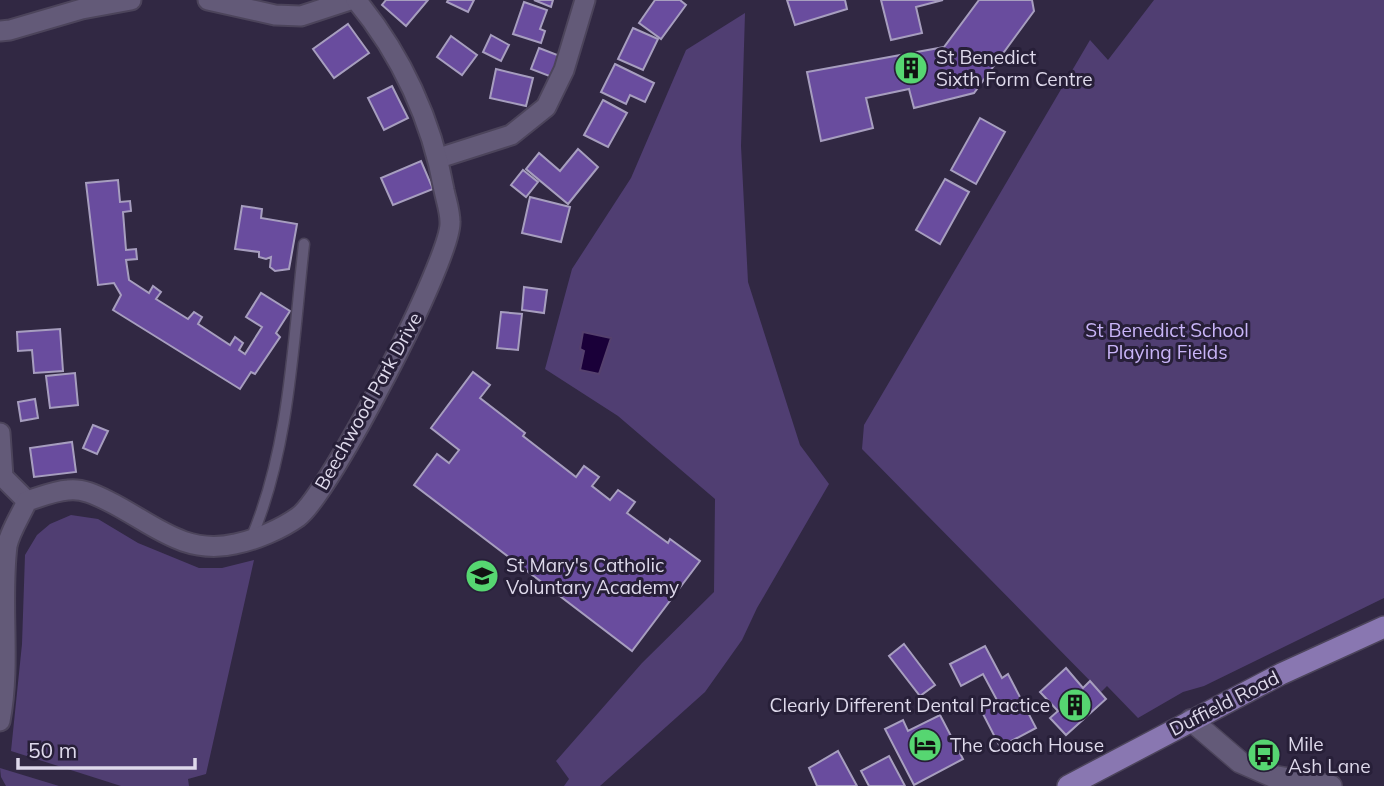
<svg xmlns="http://www.w3.org/2000/svg" width="1384" height="786" viewBox="0 0 1384 786" font-family="Mulish,sans-serif">
	<style>
		.green { fill: #503e72 }
		.water { fill: #1a0039; stroke: #55416e; stroke-width: 2 }
		.building { fill: #694c9e; stroke: #a79ebf; stroke-width: 2 }
		.lines { fill: none; stroke-linecap: round; stroke-linejoin: round }
		.lane-casing { stroke: #4c445b; stroke-width: 13 }
		.street-casing { stroke: #4c445b; stroke-width: 23 }
		.secondary-casing { stroke: #4c445b; stroke-width: 24 }
		.primary-casing { stroke: #4c445b; stroke-width: 24 }
		.lane { stroke: #635a78; stroke-width: 10 }
		.street { stroke: #635a78; stroke-width: 19 }
		.secondary { stroke: #635a78; stroke-width: 21 }
		.primary { stroke: #8977b1; stroke-width: 21 }
		.labels { text-anchor: middle; stroke-width: 6; stroke-linejoin: round; paint-order: stroke }
		.poi-label { font-size: 19px; fill: #ded9eb; stroke: #271f38; text-anchor: start }
		.park-label { font-size: 19px; fill: #c9b5f8; stroke: #271f38 }
		.street-label { font-size: 19px; fill: #ded9eb; stroke: #271f38 }
	</style>
	<rect width="100%" height="100%" fill="#312843"/>
	<g class="green">
		<path d="M1154 0H1384V598L1204 686 1183 692 1138 718 1107 686 1101 692 862 449 864 425 1090 40 1108 60Z"/>
		<path d="M745 13 741 146 748 282 800 445 829 484 757 608 742 640 705 692 600 786H564L569 779 556 761 642 663 714 592 715 499 618 416 545 369 572 269 631 178 686 50Z"/>
		<path d="M71 515 98 519 138 543 199 568H222L254 560 206 774 188 779 189 786H121L11 751 22 644 25 555 37 535 50 524Z"/>
		<path d="M0 768 59 786H6L1 777Z"/>
	</g>
	<path class="water" d="M583 332 611 338 599 374 580 370 584 351 580 349Z"/>
	<g class="building">
		<path d="M386 0H428L406 26 382 5Z"/>
		<path d="M448 0H474L468 12 447 2Z"/>
		<path d="M534 0H553L551 7Z"/>
		<path d="M655 0H680L686 5 661 39 639 23Z"/>
		<path d="M787 0H845L847 9 795 25Z"/>
		<path d="M881 0H943L916 7 922 33 891 40Z"/>
		<path d="M979 0H1032L1034 11 974 93 914 108 909 89 866 98 873 128 821 141 807 72 944 47Z"/>
		<path d="M524 2 547 10 540 29 545 31 541 43 513 34Z"/>
		<path d="M348 24 369 53 334 78 313 49Z"/>
		<path d="M633 28 658 39 643 70 618 59Z"/>
		<path d="M491 35 509 45 501 61 483 52Z"/>
		<path d="M451 36 477 55 462 75 437 57Z"/>
		<path d="M539 48 560 56 552 77 531 69Z"/>
		<path d="M615 64 654 83 645 102 630 95 626 104 601 92Z"/>
		<path d="M496 69 533 78 526 106 490 98Z"/>
		<path d="M392 86 408 118 384 130 368 98Z"/>
		<path d="M603 100 627 113 608 147 584 135Z"/>
		<path d="M980 118 1005 132 976 184 951 170Z"/>
		<path d="M578 149 598 167 568 204 526 169 539 153 560 171Z"/>
		<path d="M421 161 433 189 393 205 381 178Z"/>
		<path d="M523 170 538 182 526 197 511 185Z"/>
		<path d="M945 179 969 192 940 244 916 230Z"/>
		<path d="M118 180 120 202 130 201 131 211 123 212 126 250 136 249 137 259 126 260 129 280 149 293 153 286 161 292 156 299 188 319 194 312 202 317 198 324 230 345 235 337 243 343 239 350 245 354 262 327 246 317 261 293 290 311 276 333 280 337 255 374 251 372 240 389 113 310 121 295 114 283 98 285 86 183Z"/>
		<path d="M530 197 570 207 561 242 522 233Z"/>
		<path d="M242 206 262 209 261 218 297 224 289 269 275 271 270 267 271 257 266 259 259 257V252L235 249Z"/>
		<path d="M524 287 547 290 544 313 522 310Z"/>
		<path d="M501 312 522 314 518 350 497 348Z"/>
		<path d="M60 329 63 371 34 373 32 350 18 351 17 332Z"/>
		<path d="M473 372 490 385 480 398 525 433 523 436 576 477 584 466 599 477 592 486 610 500 618 490 635 502 627 513 668 543 670 539 700 561 632 651 414 485 437 454 449 463 459 450 431 428Z"/>
		<path d="M75 373 78 405 50 408 46 376Z"/>
		<path d="M35 399 38 418 21 421 18 402Z"/>
		<path d="M93 425 108 431 97 454 83 448Z"/>
		<path d="M72 442 76 472 34 477 30 448Z"/>
		<path d="M904 644 935 685 920 696 889 656Z"/>
		<path d="M985 646 1002 678 1008 674 1036 728 1000 747 981 710 998 702 983 674 961 686 950 664Z"/>
		<path d="M1066 668 1083 688 1090 681 1106 699 1066 735 1050 718 1058 711 1040 692Z"/>
		<path d="M940 715 963 759 914 785 885 729 903 720 908 731Z"/>
		<path d="M838 751 857 786H817L809 768Z"/>
		<path d="M889 756 905 786H869L861 771Z"/>
	</g>
	<g class="lines">
		<defs>
			<path id="lane" d="M251 539C290 447 293 342 304 244"/>
			<g id="street">
				<path d="M208 0 275 15 301 16 350 0"/>
				<path d="M0 31 10 30 82 9 131 0"/>
				<path d="M439 158 511 135 546 107 564 70 585 0"/>
				<path d="M0 433 3 477 27 501"/>
				<path d="M0 721C11 664 0 603 7 546 10 531 21 515 27 501 40 497 54 491 68 490 82 488 96 495 108 501 151 522 183 556 235 544 256 540 281 529 298 517 329 495 452 258 450 222 450 211 446 200 444 190 432 121 401 54 356 0"/>
			</g>
			<path id="secondary" d="M1191 720 1240 762 1272 776 1331 786"/>
			<path id="primary" d="M1068 786 1281 674 1384 627"/>
		</defs>
		<use href="#lane" class="lane-casing"/>
		<use href="#street" class="street-casing"/>
		<use href="#secondary" class="secondary-casing"/>
		<use href="#primary" class="primary-casing"/>
		<use href="#lane" class="lane"/>
		<use href="#street" class="street"/>
		<use href="#secondary" class="secondary"/>
		<use href="#primary" class="primary"/>
	</g>
	<defs>
		<symbol id="building-disc" viewBox="-11 -11 22 22"><circle r="9.5" fill="#56d671" stroke="#271f38"/><path d="M-4-6H4V6H1V3H-1V6H-4ZM-2.5-4.3h1.7v1.8h-1.7ZM.8-4.3h1.7v1.8H.8ZM-2.5-1h1.7V.8h-1.7ZM.8-1h1.7V.8H.8Z" fill="#111"/></symbol>
		<symbol id="school-disc" viewBox="-11 -11 22 22"><circle r="9.5" fill="#56d671" stroke="#271f38"/><path d="M0-5L7-2L0 1L-7-2ZM-4 1L0 2.5L4 1V4Q0 6-4 4Z" fill="#111"/></symbol>
		<symbol id="hotel-disc" viewBox="-11 -11 22 22"><circle r="9.5" fill="#56d671" stroke="#271f38"/><path d="M-6-4.5h1.5V1H6V5H4.5V3h-9V5H-6ZM-4 0a1.8 1.8 0 1 1 3.6 0ZM.5 0V-2.5h3Q6-2.5 6 0Z" fill="#111"/></symbol>
		<symbol id="bus-disc" viewBox="-11 -11 22 22"><circle r="9.5" fill="#56d671" stroke="#271f38"/><path d="M-5-6H5V4H4V6H2V4H-2V6H-4V4H-5ZM-3.5-4V0h7V-4ZM-3.5 1.2v1.5H-2V1.2ZM2 1.2v1.5H3.5V1.2Z" fill="#111"/></symbol>
	</defs>
	<g fill-rule="evenodd">
		<use href="#building-disc" x="892" y="49" width="38" height="38"/>
		<use href="#school-disc" x="463" y="557" width="38" height="38"/>
		<use href="#building-disc" x="1056" y="686" width="38" height="38"/>
		<use href="#hotel-disc" x="906" y="726" width="38" height="38"/>
		<use href="#bus-disc" x="1245" y="736" width="38" height="38"/>
	</g>
	<g class="labels">
		<g class="poi-label">
			<text x="936" y="64">St Benedict<tspan x="936" dy="22">Sixth Form Centre</tspan></text>
			<text x="506" y="572">St Mary's Catholic<tspan x="506" dy="22">Voluntary Academy</tspan></text>
			<text x="1050" y="712" text-anchor="end">Clearly Different Dental Practice</text>
			<text x="1288" y="751">Mile<tspan x="1288" dy="22">Ash Lane</tspan></text>
			<text x="950" y="752">The Coach House</text>
		</g>
		<g class="park-label">
			<text x="1167" y="337">St Benedict School<tspan x="1167" dy="22">Playing Fields</tspan></text>
		</g>
		<g class="street-label">
			<text transform="translate(368 401) rotate(-61)" y="7">Beechwood Park Drive</text>
			<text transform="translate(1224 703) rotate(-27)" y="7">Duffield Road</text>
		</g>
	</g>
	<path d="M18 758v10h177v-10" fill="none" stroke="#ded9eb" stroke-width="3.5"/>
	<text x="28" y="758" font-size="21" fill="#ded9eb" stroke="#271f38" stroke-width="5" paint-order="stroke">50 m</text>
</svg>
